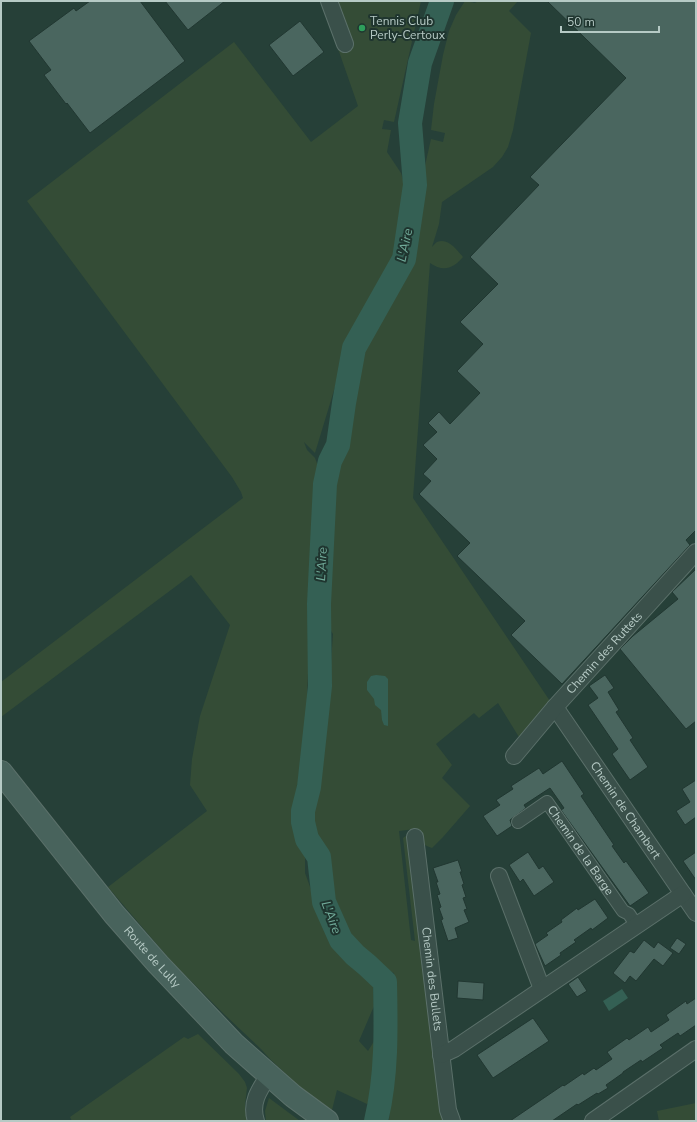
<svg xmlns="http://www.w3.org/2000/svg" width="697" height="1122" viewBox="0 0 697 1122" font-family="'Nunito Sans',sans-serif">
	<style>
		.green { fill: #344c36 }
		.water { fill: #346054 }
		.lines { fill: none; stroke-linecap: round; stroke-linejoin: round }
		.river { stroke: #346054; stroke-width: 24 }
		.building { fill: #4a665f; stroke: #213731 }
		.pedestrian-casing { stroke: #5b706a; stroke-width: 14 }
		.minor-casing { stroke: #5b706a; stroke-width: 18 }
		.secondary-casing { stroke: #5b706a; stroke-width: 24 }
		.pedestrian { stroke: #3a504a; stroke-width: 12 }
		.minor { stroke: #3a504a; stroke-width: 16 }
		.secondary { stroke: #48635c; stroke-width: 22 }
		.leisure-dot { fill: #2e9e5b; stroke: #1f352f; stroke-width: 1.5 }
		.labels { text-anchor: middle; stroke-width: 4; stroke-linejoin: round; paint-order: stroke }
		.poi-label { font-size: 12px; fill: #b6cac5; stroke: #1f352f; text-anchor: start }
		.street-label { font-size: 12px; fill: #b6cac5; stroke: #1f352f }
		.water-label { font-size: 13px; font-style: italic; fill: #70a998; stroke: #1f352f }
	</style>
	<rect width="100%" height="100%" fill="#264038"/>
	<g class="green">
		<path d="M335 1H421L394 122 384 120 382 129 391 130 387 152 401 173 406 189 396 258 368 312 351 334 315 453 304 442 307 450 315 458 320 472 316 479 317 519 313 563 307 696 311 729 303 777 297 785 294 820 299 841 304 848 305 858V873L324 925 344 955 351 957 358 968 373 984 374 1006 359 1041 368 1051 376 1038 381 1044 373 1100 367 1104 337 1090 332 1110 300 1087 271 1060 261 1049 225 1015 172 962 108 887 207 811 190 785 192 759 200 716 230 625 191 575 1 717V682L243 498 241 492 232 477 27 201 234 42 311 142 358 106 336 43 348 39Z"/>
		<path d="M465 1 475 3 478 1H518L509 11 531 33 513 130 508 147 502 157 493 167 442 202 439 224 432 247C434 245 435 243 437 242 448 237 457 250 463 257 453 269 443 272 430 263L413 498 552 704 522 742 498 703 479 718 474 713 436 744 452 765 442 778 470 806 443 837 432 848C421 844 416 841 415 829L399 831 411 940 415 941 403 838 407 835 412 839 445 1121H389L395 1024 394 973 373 964 354 946 342 930 333 913 328 895 323 855 310 813 311 801 317 776 319 748 329 691 333 634 330 629 329 601 331 518 336 473 346 447V425L359 349 401 280 413 246 422 179 431 139 443 142 445 133 431 130 434 104 443 55 449 31 456 15Z"/>
		<path d="M198 1034 239 1074 245 1082 247 1088 245 1105 247 1121H72L70 1117 184 1037 188 1039Z"/>
		<path d="M269 1098 300 1121H266L265 1111Z"/>
		<path d="M696 1103V1121H659L657 1111Z"/>
	</g>
	<g class="water">
		<path d="M376 675 385 676 388 679V726L384 725 382 720 381 710 375 705 374 699 367 690V682L371 676Z"/>
		<path d="M622 989 628 998 609 1011 603 1001Z"/>
	</g>
	<g class="lines">
		<path class="river" d="M376 1121C387 1076 386 1028 385 982L367 965 355 955 341 940 324 902 319 857 307 839 303 822V811L309 787 320 686 319 604 325 484 330 461 338 445 344 403 354 348 404 259 415 185 410 123 420 63 442 1"/>
	</g>
	<g class="building">
		<path d="M90 1H140L185 61 90 133 67 103 66 104 44 75 51 70 29 41 74 8 76 11Z"/>
		<path d="M165 1H225L188 30Z"/>
		<path d="M547 1H696V530L686 540 690 545 562 684 511 635 525 621 457 556 470 543 419 494 431 481 423 474 437 459 423 445 437 432 428 423 439 412 450 424 480 393 457 371 483 344 460 322 498 284 470 257 539 185 530 177 626 78Z"/>
		<path d="M300 21 324 52 293 76 269 45Z"/>
		<path d="M696 569V721L686 729 620 649 633 636 678 599 672 592Z"/>
		<path d="M605 675 614 688 608 692 619 710 616 712 633 738 630 740 648 767 630 780 612 754 618 749 588 705 598 698 589 686Z"/>
		<path d="M562 761 584 794 581 796 614 845 612 846 624 863 626 861 649 893 630 906 561 810 564 808 550 788 524 805 526 808 510 820 512 826 497 836 483 816 500 805 496 800 513 789 511 786 539 768 543 774Z"/>
		<path d="M696 780V817L685 825 676 811 690 802 682 789Z"/>
		<path d="M528 852 539 869 543 866 554 882 534 896 523 879 520 882 509 865Z"/>
		<path d="M696 852V880L683 861Z"/>
		<path d="M458 860 462 872H460L464 884 462 885 466 897 463 898 467 909 464 910 469 922 455 928 458 938 448 941 441 920 443 919 439 908 441 907 437 895 440 894 436 882H438L433 868Z"/>
		<path d="M595 899 608 918 592 930 591 928 574 940 576 942 560 953 561 955 545 966 535 944 548 935 546 933 562 922 561 920 577 908 578 910Z"/>
		<path d="M677 938 686 944 679 954 670 948Z"/>
		<path d="M644 940 654 948 658 942 673 953 663 966 654 959 636 981 630 976 625 983 613 973 630 951 634 953Z"/>
		<path d="M578 977 587 991 577 997 568 984Z"/>
		<path d="M458 981 484 983 483 1000 457 998Z"/>
		<path d="M696 998V1025L680 1036 678 1033 660 1045 663 1048 642 1062 641 1060 623 1072V1073L606 1085 608 1088 598 1094 597 1093 578 1105 577 1104 552 1121H510L563 1085 564 1086 583 1073 584 1075 594 1068 596 1070 612 1059 607 1052 627 1038 629 1040 648 1027 651 1032 669 1020 666 1015 686 1001 687 1004Z"/>
		<path d="M533 1018 549 1041 493 1078 477 1055Z"/>
	</g>
	<g class="lines">
		<defs>
			<g id="pedestrian">
				<path id="s1" d="M518 822 547 802 623 911 629 914 637 926"/>
			</g>
			<g id="minor">
				<path d="M329 1 345 44"/>
				<path id="s2" d="M555 707 696 913"/>
				<path id="s3" d="M514 756 555 707 696 552"/>
				<path id="s4" d="M415 837 448 1110 452 1121"/>
				<path d="M499 876 542 989"/>
				<path d="M441 1055 454 1049 683 894"/>
				<path d="M256 1121C250 1103 259 1090 269 1075"/>
				<path d="M593 1121 696 1049"/>
			</g>
			<g id="secondary">
				<path id="s5" d="M1 772 114 914 158 964 234 1044 293 1096 327 1121"/>
			</g>
		</defs>
		<use href="#pedestrian" class="pedestrian-casing"/>
		<use href="#minor" class="minor-casing"/>
		<use href="#secondary" class="secondary-casing"/>
		<use href="#pedestrian" class="pedestrian"/>
		<use href="#minor" class="minor"/>
		<use href="#secondary" class="secondary"/>
	</g>
	<circle class="leisure-dot" cx="362" cy="28" r="4"/>
	<g class="labels">
		<g class="poi-label">
			<text x="370" y="25">Tennis Club<tspan x="370" dy="14">Perly-Certoux</tspan></text>
		</g>
		<g class="street-label">
			<text dy="4" stroke="none"><textPath href="#s3" startOffset="137">Chemin des Ruttets</textPath></text>
			<text dy="4" stroke="none"><textPath href="#s2" startOffset="125">Chemin de Chambert</textPath></text>
			<text dy="4" stroke="none"><textPath href="#s1" startOffset="94">Chemin de la Barge</textPath></text>
			<text dy="4" stroke="none"><textPath href="#s5" startOffset="239">Route de Lully</textPath></text>
			<text dy="4" stroke="none"><textPath href="#s4" startOffset="143">Chemin des Bullets</textPath></text>
		</g>
		<g class="water-label">
			<text transform="translate(404 245) rotate(-78)" y="5">L'Aire</text>
			<text transform="translate(321 564) rotate(-87)" y="5">L'Aire</text>
			<text transform="translate(332 917) rotate(69)" y="5">L'Aire</text>
		</g>
	</g>
	<rect width="697" height="1122" fill="none" stroke="#b6cac5" stroke-width="4"/>
	<path d="M561 26v6h98v-6" fill="none" stroke="#b6cac5" stroke-width="2"/>
	<text x="567" y="26" font-size="12" fill="#b6cac5" stroke="#1f352f" stroke-width="3" paint-order="stroke">50 m</text>
</svg>
